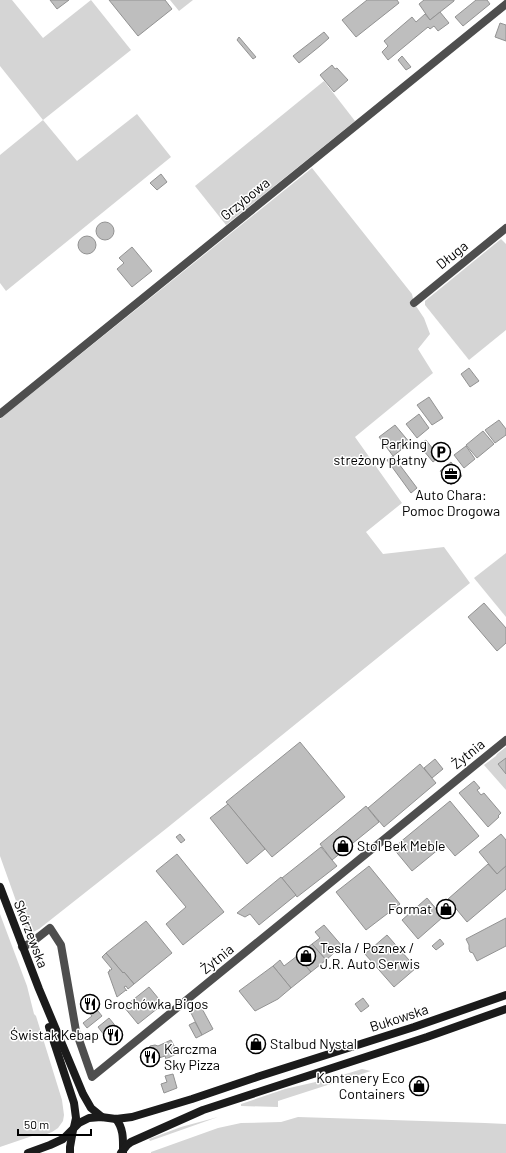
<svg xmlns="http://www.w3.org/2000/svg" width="506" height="1153" viewBox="0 0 506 1153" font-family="Barlow,sans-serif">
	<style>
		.green { fill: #d5d5d5 }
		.building { fill: #bebebe; stroke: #929292 }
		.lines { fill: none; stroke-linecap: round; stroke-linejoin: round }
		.street { stroke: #4e4e4e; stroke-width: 8 }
		.secondary { stroke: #1b1b1b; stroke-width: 8 }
		.labels { text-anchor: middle; stroke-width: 3; stroke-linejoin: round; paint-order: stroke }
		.street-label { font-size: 14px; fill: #000; stroke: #fff }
		.poi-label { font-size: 14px; fill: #000; stroke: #fff; text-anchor: start }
	</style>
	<rect width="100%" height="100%" fill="#fff"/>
	<g class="green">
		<path d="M0 0H12L43 38 91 0 131 50 43 120 77 161 137 114 171 157 6 291 0 283V155L43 120 0 66Z"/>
		<path d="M170 0H193L179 11Z"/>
		<path d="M324 81 355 121 226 225 195 186Z"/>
		<path d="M312 168 412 294 414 303 424 318 430 334 418 349 433 373 355 437 402 503 366 532 383 554 444 547 470 583 167 828 39 929 33 932H29L26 929 0 856V419Z"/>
		<path d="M501 239 506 244V330L469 360 425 305V301Z"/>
		<path d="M506 553V617L474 578Z"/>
		<path d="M506 747V790L484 765 496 756 497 754Z"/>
		<path d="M0 914 27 986 34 1014 36 1016 62 1100 64 1115 63 1121 58 1128 52 1132 47 1134H38L0 1147Z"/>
		<path d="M362 1069 371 1071 278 1101V1107L241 1106V1104L285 1089 333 1078Z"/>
		<path d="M218 1117 150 1141 149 1139 181 1127Z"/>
		<path d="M298 1117 485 1123 506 1124V1153H151V1152L218 1128 241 1123 281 1122Z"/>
	</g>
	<g class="building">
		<path d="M50 0H69L57 9Z"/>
		<path d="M109 0H165L172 9 138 36Z"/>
		<path d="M367 0H397L399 3 356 37 342 20Z"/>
		<path d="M424 0H454V1L430 20 419 4Z"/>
		<path d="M476 0H487L490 4 463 26 455 17Z"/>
		<path d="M440 12 449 23 438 31 434 26 430 29 428 27 388 60 382 52 388 46 384 41 412 17 416 22 425 14 430 20Z"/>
		<path d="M500 23 506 25V41L495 37Z"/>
		<path d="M324 32 329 38 320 46 299 63 293 56Z"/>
		<path d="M239 37 256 57 253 59 237 40Z"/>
		<path d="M402 56 411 67 406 70 398 60Z"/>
		<path d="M332 65 335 69 337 68 348 80 334 92 320 75Z"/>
		<path d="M161 174 167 182 157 190 150 183Z"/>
		<circle cx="105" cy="231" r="9"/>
		<circle cx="87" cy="245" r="9"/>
		<path d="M132 247 152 271 132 287 117 269 124 263 119 258Z"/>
		<path d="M469 368 479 381 470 387 461 374Z"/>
		<path d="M429 397 443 418 432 425 417 405Z"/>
		<path d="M419 414 429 428 417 438 406 424Z"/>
		<path d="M499 420 506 429V435L495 443 485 430Z"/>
		<path d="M395 425 410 443 393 456 379 437Z"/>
		<path d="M483 431 494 444 477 458 466 445Z"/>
		<path d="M426 440 439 457 433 462 419 445Z"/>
		<path d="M466 446 475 459 464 468 454 455Z"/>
		<path d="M393 456 417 488 411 493 387 460Z"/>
		<path d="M451 462 462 476 451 485 440 471Z"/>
		<path d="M484 603 506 628V643L497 651 468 617Z"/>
		<path d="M300 742 345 797 272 857 226 802Z"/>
		<path d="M506 758V774L498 764Z"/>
		<path d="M435 759 443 769 432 778 424 768Z"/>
		<path d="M420 764 436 783 384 827 368 808Z"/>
		<path d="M474 781 480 788 477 790 481 795 484 793 501 813 498 816 499 817 488 827 459 793Z"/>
		<path d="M450 801 479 836 455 856 445 844 412 871 393 848Z"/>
		<path d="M228 804 265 849 247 864 210 818Z"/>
		<path d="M366 806 379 822 332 860 320 844Z"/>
		<path d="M180 834 185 840 181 843 176 837Z"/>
		<path d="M501 834 506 840V866L497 874 479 852Z"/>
		<path d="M321 847 337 866 297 897 282 878Z"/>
		<path d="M177 854 224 912 183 945 166 924 186 907 156 871Z"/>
		<path d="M488 864 497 874 506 866V889L467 922 448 899Z"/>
		<path d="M369 866 400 904 366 930 336 892Z"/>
		<path d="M281 877 296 895 259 925 250 914 245 917 237 913Z"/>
		<path d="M427 898 443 917 418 939 402 920Z"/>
		<path d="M506 918V946L477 961 473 953 470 952 469 949V945L466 939Z"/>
		<path d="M146 921 172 953 134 984 124 972 123 973 106 953Z"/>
		<path d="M324 925 342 946 326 960 312 944 320 938 315 932Z"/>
		<path d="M387 935 416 968 394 987 365 954Z"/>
		<path d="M440 939 444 944 436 950 432 946Z"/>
		<path d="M312 944 326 960 311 972 297 956Z"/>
		<path d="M106 953 123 973 124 972 134 984 128 989 126 986 124 987 127 991 126 990 117 997 108 972 110 971 109 970H111L112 969 102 957Z"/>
		<path d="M297 956 311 972 291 988 273 966 280 960 284 966Z"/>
		<path d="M273 966 291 988 278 999 255 1011 239 991Z"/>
		<path d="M149 987 163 1004 138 1024 124 1007Z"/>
		<path d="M363 998 369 1006 361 1012 355 1004Z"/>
		<path d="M199 1003 213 1029 202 1035 189 1009Z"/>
		<path d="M94 1006 102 1016 87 1028 83 1023 92 1016 88 1011Z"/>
		<path d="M109 1018 123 1035 111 1044 98 1027Z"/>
		<path d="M195 1022 202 1035 196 1038 189 1025Z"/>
		<path d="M171 1040 178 1053 166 1059 165 1056 156 1059 150 1058 145 1060 143 1055 147 1053 148 1049 150 1046 155 1045 158 1046Z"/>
		<path d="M173 1074 177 1088 164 1093 161 1084 167 1082 165 1076Z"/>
	</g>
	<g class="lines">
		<g class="street">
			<path d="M414 303 506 228"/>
			<path d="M0 414 506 4"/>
			<path d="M22 947 31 943 50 928 61 945 76 1031 92 1077 506 740"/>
		</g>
		<g class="secondary">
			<path d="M0 887 39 989 83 1094 91 1108 102 1117"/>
			<path d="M49 1027 74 1103 76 1118 74 1127"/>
			<path d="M116 1119C124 1129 123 1140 123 1152"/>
			<path d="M28 1153 50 1145 63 1139 79 1123 89 1118 101 1117 116 1119 132 1117 192 1099 260 1076 414 1027 506 995"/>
			<path d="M70 1153V1147L73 1130"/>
			<path d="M121 1153 127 1145 131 1142 203 1110 427 1037 506 1009"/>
		</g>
	</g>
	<defs>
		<symbol id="parking-ring" viewBox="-11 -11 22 22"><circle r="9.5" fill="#fff" stroke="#000" stroke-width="1.5"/><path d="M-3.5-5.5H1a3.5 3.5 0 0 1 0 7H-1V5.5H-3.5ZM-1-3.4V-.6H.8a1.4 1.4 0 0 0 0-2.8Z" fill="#000"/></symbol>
		<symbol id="office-ring" viewBox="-11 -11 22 22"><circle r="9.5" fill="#fff" stroke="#000" stroke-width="1.5"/><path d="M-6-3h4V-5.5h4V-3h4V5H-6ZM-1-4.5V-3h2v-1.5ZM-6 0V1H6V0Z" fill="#000"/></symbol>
		<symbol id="shop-ring" viewBox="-11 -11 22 22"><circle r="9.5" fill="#fff" stroke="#000" stroke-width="1.5"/><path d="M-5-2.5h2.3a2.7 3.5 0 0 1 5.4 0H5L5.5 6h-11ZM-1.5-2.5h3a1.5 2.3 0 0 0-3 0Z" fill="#000"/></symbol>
		<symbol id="restaurant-ring" viewBox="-11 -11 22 22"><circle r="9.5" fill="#fff" stroke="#000" stroke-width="1.5"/><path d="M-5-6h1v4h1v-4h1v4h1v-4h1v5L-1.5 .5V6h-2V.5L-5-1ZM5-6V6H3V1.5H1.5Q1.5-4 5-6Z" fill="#000"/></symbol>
	</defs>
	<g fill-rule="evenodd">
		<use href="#parking-ring" x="430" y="441" width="22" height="22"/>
		<use href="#office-ring" x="440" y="463" width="22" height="22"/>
		<use href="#shop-ring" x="332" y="835" width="22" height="22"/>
		<use href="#shop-ring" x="435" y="898" width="22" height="22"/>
		<use href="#shop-ring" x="295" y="945" width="22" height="22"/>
		<use href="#restaurant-ring" x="79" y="993" width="22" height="22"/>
		<use href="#restaurant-ring" x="102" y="1024" width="22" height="22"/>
		<use href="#shop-ring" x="245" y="1033" width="22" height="22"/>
		<use href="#restaurant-ring" x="139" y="1046" width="22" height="22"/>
		<use href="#shop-ring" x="408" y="1075" width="22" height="22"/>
	</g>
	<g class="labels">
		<g class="street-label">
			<text transform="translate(245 199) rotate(-39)" y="5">Grzybowa</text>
			<text transform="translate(452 255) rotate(-39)" y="5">Długa</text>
			<text transform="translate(468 754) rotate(-39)" y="5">Żytnia</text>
			<text transform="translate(31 934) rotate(69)" y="5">Skórzewska</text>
			<text transform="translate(217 959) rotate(-39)" y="5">Żytnia</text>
			<text transform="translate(399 1018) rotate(-18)" y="5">Bukowska</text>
		</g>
		<g class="poi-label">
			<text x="427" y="449" text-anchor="end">Parking<tspan x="427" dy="16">streżony płatny</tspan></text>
			<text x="451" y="500" text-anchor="middle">Auto Chara:<tspan x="451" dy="16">Pomoc Drogowa</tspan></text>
			<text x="357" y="851">Stol Bek Meble</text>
			<text x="432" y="914" text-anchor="end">Format</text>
			<text x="320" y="953">Tesla / Poznex /<tspan x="320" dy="16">J.R. Auto Serwis</tspan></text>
			<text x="104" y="1009">Grochówka Bigos</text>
			<text x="99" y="1040" text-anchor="end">Świstak Kebap</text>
			<text x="270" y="1049">Stalbud Nystal</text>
			<text x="164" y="1054">Karczma<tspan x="164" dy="16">Sky Pizza</tspan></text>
			<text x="405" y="1083" text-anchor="end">Kontenery Eco<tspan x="405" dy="16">Containers</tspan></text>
		</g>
	</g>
	<path d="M18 1129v6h73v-6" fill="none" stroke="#000000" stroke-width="2"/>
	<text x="24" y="1129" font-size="12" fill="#000000" stroke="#ffffff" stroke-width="3" paint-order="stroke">50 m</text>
</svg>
